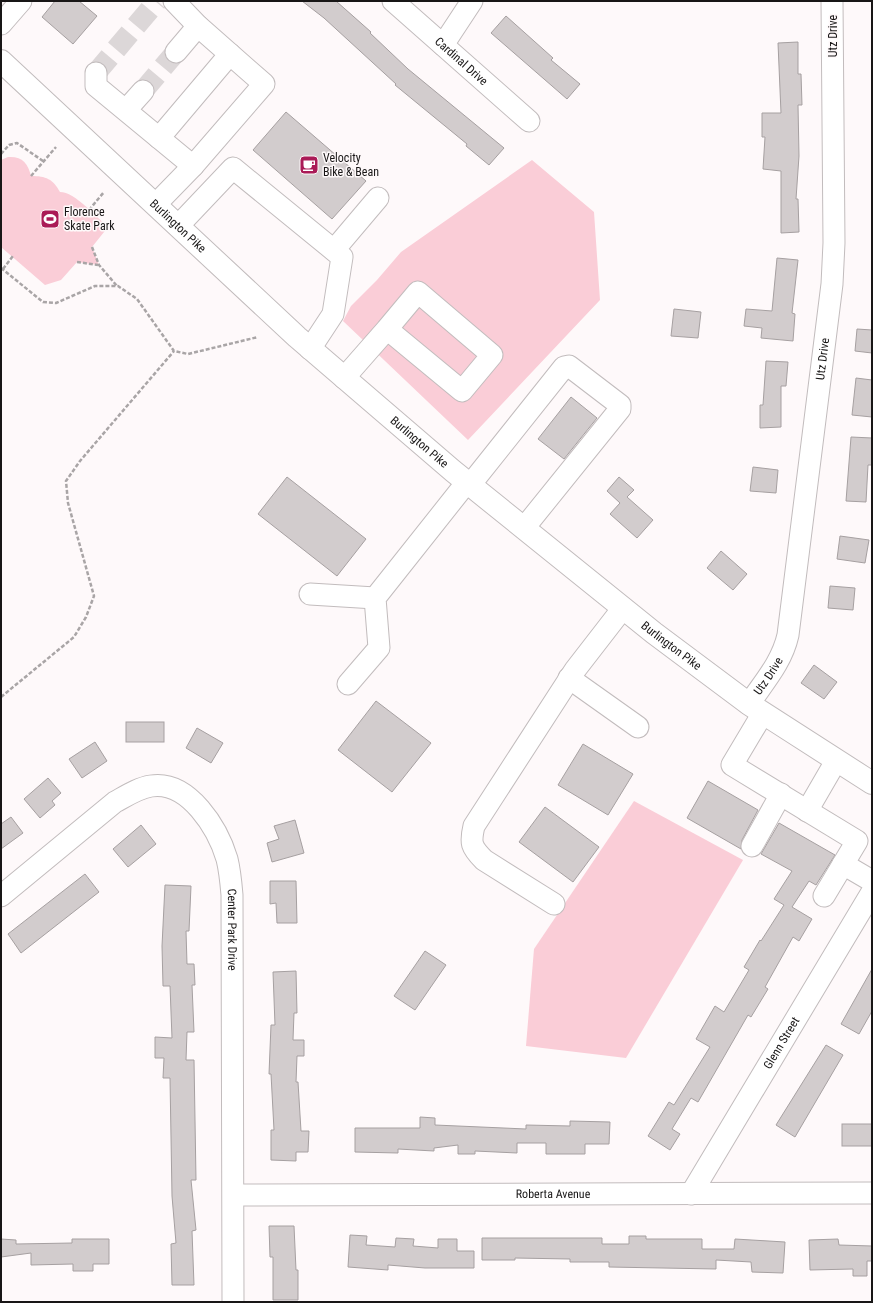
<svg xmlns="http://www.w3.org/2000/svg" width="873" height="1303" viewBox="0 0 873 1303" font-family="'Roboto Condensed',sans-serif">
	<style>
		.green { fill: #facdd7 }
		.building { fill: #d2cccd; stroke: #a6a0a1 }
		.lines { fill: none; stroke-linecap: round; stroke-linejoin: round }
		.minor-tunnel { stroke: #dcd7d8; stroke-width: 21; stroke-dasharray: 21 10; stroke-linecap: butt }
		.minor-casing { stroke: #c2bcbd; stroke-width: 23 }
		.major-casing { stroke: #c2bcbd; stroke-width: 24 }
		.path { stroke: #a9a5a6; stroke-width: 2.5; stroke-dasharray: 4 2; stroke-linecap: butt }
		.minor { stroke: #fff; stroke-width: 21 }
		.major { stroke: #fff; stroke-width: 22 }
		.labels { text-anchor: middle; stroke-width: 3; stroke-linejoin: round; paint-order: stroke }
		.street-label { font-size: 12px; fill: #181616; stroke: #fef9fa }
		.poi-label { font-size: 12px; fill: #181616; stroke: #fef9fa; text-anchor: start }
	</style>
	<rect width="100%" height="100%" fill="#fef9fa"/>
	<g class="green">
		<path d="M8 157C22 156 28 163 31 176 46 176 53 179 60 192 75 192 96 217 108 227L92 247 99 265 77 262 61 280 45 285 1 247V160Z"/>
		<path d="M532 160 594 212 600 300 468 440 343 321 351 306 377 280 401 252Z"/>
		<path d="M634 801 743 860 626 1058 526 1046 534 949Z"/>
	</g>
	<g class="building">
		<path d="M55 1H79L97 16 73 44 42 17Z"/>
		<path d="M302 1H336L371 32 370 33 408 69 504 148 489 165 466 146 467 144 395 85 396 84 324 18Z"/>
		<path d="M506 16 553 58 551 60 580 84 567 99 491 33Z"/>
		<path d="M798 42V74H801L802 105H798L799 156 796 199H798L799 232 781 233V171L763 169 765 137H762V113H781L778 43Z"/>
		<path d="M286 112 366 181 332 219 253 150Z"/>
		<path d="M777 258 798 260 792 313 795 314 793 341 761 338 762 328 744 326 746 309 772 311Z"/>
		<path d="M674 309 701 312 698 338 671 336Z"/>
		<path d="M857 329 872 330V353L855 351Z"/>
		<path d="M766 361 788 362 786 386H781V427L760 428V405H763Z"/>
		<path d="M856 378 872 380V417L852 415Z"/>
		<path d="M571 397 597 418 564 459 538 439Z"/>
		<path d="M851 437 872 438V465H868L866 502 846 501Z"/>
		<path d="M753 467 778 470 776 493 750 491Z"/>
		<path d="M287 477 366 539 337 576 258 514Z"/>
		<path d="M619 477 634 490 627 497 653 520 637 538 610 514 620 503 607 491Z"/>
		<path d="M840 536 869 540 865 563 837 559Z"/>
		<path d="M721 551 747 574 733 590 707 568Z"/>
		<path d="M830 586 855 588 853 610 828 608Z"/>
		<path d="M814 665 837 682 824 699 801 683Z"/>
		<path d="M376 701 431 743 392 792 338 750Z"/>
		<rect x="126" y="722" width="38" height="20"/>
		<path d="M197 728 223 743 211 763 186 748Z"/>
		<path d="M95 742 107 761 82 778 69 759Z"/>
		<path d="M583 744 633 774 608 815 558 785Z"/>
		<path d="M48 778 61 793 52 801 55 805 40 818 24 799Z"/>
		<path d="M708 781 758 810 742 840 741 849 687 818Z"/>
		<path d="M545 807 599 847 573 882 519 842Z"/>
		<path d="M11 817 23 833 1 849V824Z"/>
		<path d="M295 820 304 853 272 862 267 843 279 839 274 826Z"/>
		<path d="M779 823 835 855 816 885 809 881 792 907 812 919 799 941 793 937 765 987 768 989 751 1017 748 1015 698 1102 691 1098 672 1129 680 1134 670 1150 648 1136 669 1102 674 1105 710 1047 696 1039 715 1006 724 1012 749 970 744 967 760 940 761 941 784 905 774 899 792 871 761 854Z"/>
		<path d="M141 825 156 844 128 867 113 849Z"/>
		<path d="M85 874 99 892 21 953 8 934Z"/>
		<path d="M270 881H296L297 923H277L276 903 270 904Z"/>
		<path d="M165 885 191 886 189 931H186L187 964H194L195 985H192L194 1032H187L186 1060H194L196 1180H191L196 1230 192 1231 194 1285H172L171 1244 176 1243 172 1196 170 1078H163L164 1058H155V1037L172 1038 170 986H163L162 946Z"/>
		<path d="M425 951 446 965 415 1010 394 996Z"/>
		<path d="M872 969V1011L859 1034 841 1024Z"/>
		<path d="M296 971 297 1013H294L293 1040H304V1056H297L296 1082H298L301 1131H309L308 1152H296V1161L271 1160V1130H274L271 1074H269L271 1025H275L273 972Z"/>
		<path d="M826 1045 843 1055 795 1137 776 1125Z"/>
		<path d="M420 1117 435 1118V1125L526 1129V1125L570 1126V1121L610 1122 609 1144H585V1154H546V1143H517V1153L475 1151V1154H458V1145L434 1148V1151L398 1149V1153L355 1152V1128H420Z"/>
		<rect x="842" y="1124" width="30" height="22"/>
		<path d="M269 1226H294L296 1270H298V1300H273V1257H270Z"/>
		<path d="M350 1235 367 1236 366 1245 395 1247 396 1238 414 1239 413 1246 438 1248V1239H457V1251H474V1268H425L388 1265V1270L348 1267Z"/>
		<path d="M629 1236H646V1239H702V1249H734L735 1239 785 1242 783 1273 752 1272 751 1262 716 1260V1269L609 1267V1262H570V1259L515 1258V1260H482V1238H602V1244H629Z"/>
		<path d="M1 1239 16 1240V1244L72 1243V1239H109V1264H93V1271H73V1264L31 1265V1253L1 1257Z"/>
		<path d="M838 1239 839 1245 872 1246V1261H867V1276H853V1269L810 1270 809 1240Z"/>
	</g>
	<g class="lines">
		<g class="minor-tunnel">
			<path d="M96 73 157 1"/>
			<path d="M143 91 176 52"/>
		</g>
		<defs>
			<g id="minor">
				<path id="s1" d="M393 1 529 121"/>
				<path d="M1 24 21 1"/>
				<path d="M443 45 472 1"/>
				<path d="M176 52 198 26"/>
				<path d="M96 73V86L193 166"/>
				<path d="M126 110 143 91"/>
				<path d="M159 138 230 54"/>
				<path d="M156 204 193 166 264 84 198 26 174 1"/>
				<path d="M178 226 233 168 342 257 333 314 310 349"/>
				<path d="M334 250 378 198"/>
				<path d="M344 378 387 329 462 391 492 355 418 292 387 329"/>
				<path d="M470 485 564 367 569 366 620 405V409L524 528"/>
				<path d="M310 594 375 598"/>
				<path d="M569 678 638 727"/>
				<path d="M348 684 379 648 375 598 467 482"/>
				<path id="s2" d="M749 704C764 682 782 662 788 635L832 284 834 243 832 1"/>
				<path d="M763 713 732 765 857 841 824 896"/>
				<path d="M807 811 836 761"/>
				<path d="M752 846 781 794"/>
				<path d="M843 864 872 881"/>
				<path id="s3" d="M1 896 115 802C126 796 138 788 151 786 189 780 218 829 227 859 230 871 231 883 232 895L233 1302"/>
				<path d="M554 904 484 860C471 847 470 843 474 826L575 670 623 608"/>
				<path id="s4" d="M691 1194 872 892"/>
				<path id="s5" d="M234 1195 872 1193"/>
			</g>
			<g id="major">
				<path id="s6" d="M1 61 297 337 453 471 654 633 749 704 872 783"/>
			</g>
		</defs>
		<use href="#minor" class="minor-casing"/>
		<use href="#major" class="major-casing"/>
		<g class="path">
			<path d="M1 154 9 145 17 143 43 161"/>
			<path d="M31 176 56 147"/>
			<path d="M89 210 104 192"/>
			<path d="M92 247 99 265 117 286"/>
			<path d="M77 262 98 265"/>
			<path d="M1 268 43 302 56 303 95 286H118L137 299 174 351 188 354 258 337"/>
			<path d="M3 269 13 256"/>
			<path d="M1 697 74 637 86 617 94 596 68 503 66 481 80 461 174 351"/>
		</g>
		<use href="#minor" class="minor"/>
		<use href="#major" class="major"/>
	</g>
	<defs>
		<symbol id="cafe-square" viewBox="-11 -11 22 22"><rect x="-9" y="-9" width="18" height="18" rx="4" fill="#aa1b57" stroke="#fef9fa"/><path d="M-5.5-4.5H6V0H3Q3 3.5 0 3.5H-2.5Q-5.5 3.5-5.5 0ZM3-3.2v2h1.7v-2ZM-6 4.5H4V6H-6Z" fill="#fff"/></symbol>
		<symbol id="stadium-square" viewBox="-11 -11 22 22"><rect x="-9" y="-9" width="18" height="18" rx="4" fill="#aa1b57" stroke="#fef9fa"/><path d="M0-5a6.5 5 0 1 0 0 10a6.5 5 0 1 0 0-10ZM-3.5-1.8h7v3.6h-7Z" fill="#fff"/></symbol>
	</defs>
	<g fill-rule="evenodd">
		<use href="#cafe-square" x="298" y="154" width="22" height="22"/>
		<use href="#stadium-square" x="39" y="208" width="22" height="22"/>
	</g>
	<g class="labels">
		<g class="street-label">
			<text transform="translate(833 36) rotate(-90)" y="4">Utz Drive</text>
			<text dy="4" stroke="none"><textPath href="#s1" startOffset="91">Cardinal Drive</textPath></text>
			<text dy="4" stroke="none"><textPath href="#s6" startOffset="242">Burlington Pike</textPath></text>
			<text dy="4" stroke="none"><textPath href="#s2" startOffset="358">Utz Drive</textPath></text>
			<text dy="4" stroke="none"><textPath href="#s6" startOffset="566">Burlington Pike</textPath></text>
			<text dy="4" stroke="none"><textPath href="#s6" startOffset="890">Burlington Pike</textPath></text>
			<text dy="4" stroke="none"><textPath href="#s2" startOffset="34">Utz Drive</textPath></text>
			<text dy="4" stroke="none"><textPath href="#s3" startOffset="372">Center Park Drive</textPath></text>
			<text dy="4" stroke="none"><textPath href="#s4" startOffset="176">Glenn Street</textPath></text>
			<text dy="4" stroke="none"><textPath href="#s5" startOffset="319">Roberta Avenue</textPath></text>
		</g>
		<g class="poi-label">
			<text x="323" y="162">Velocity<tspan x="323" dy="14">Bike &amp; Bean</tspan></text>
			<text x="64" y="216">Florence<tspan x="64" dy="14">Skate Park</tspan></text>
		</g>
	</g>
	<rect width="873" height="1303" fill="none" stroke="#181616" stroke-width="4"/>
</svg>
